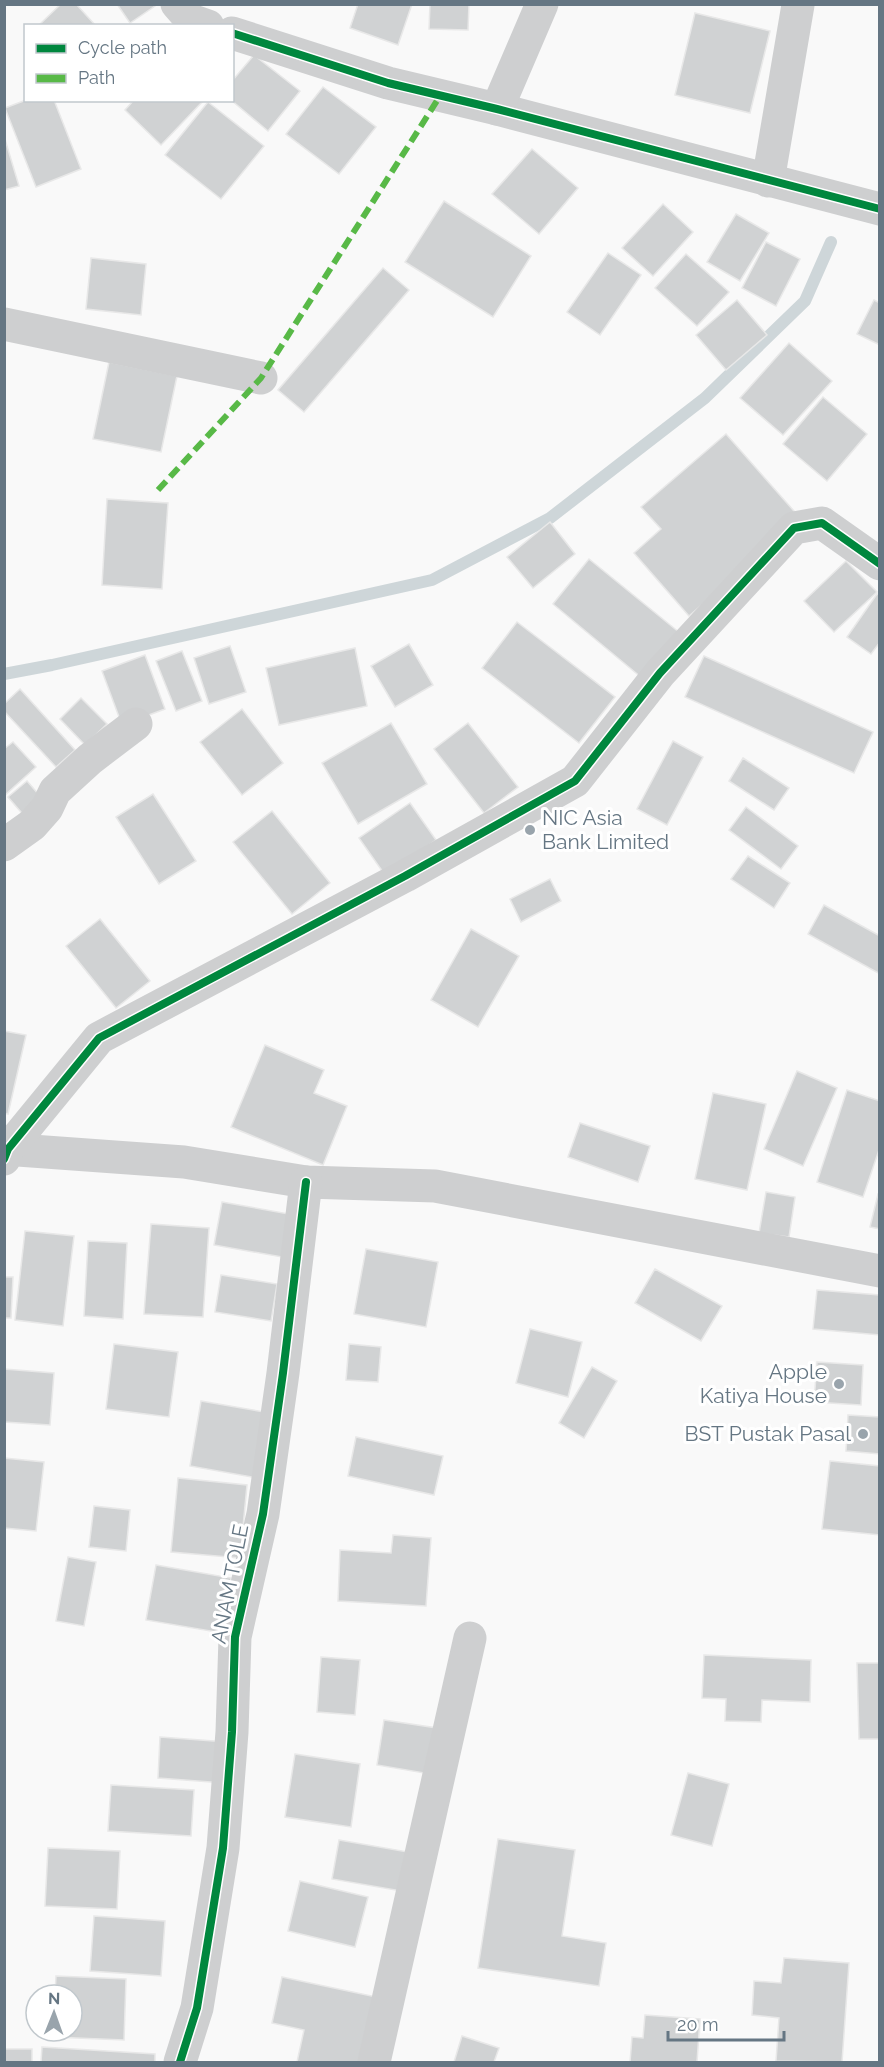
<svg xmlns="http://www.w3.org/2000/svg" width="884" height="2067" viewBox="0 0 884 2067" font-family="Raleway,sans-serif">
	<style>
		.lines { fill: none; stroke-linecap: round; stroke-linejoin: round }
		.stream { stroke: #ced6d9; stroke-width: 12 }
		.building { fill: #d0d2d3; stroke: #e8e8e8; stroke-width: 1.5 }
		.minor { stroke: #cecfd0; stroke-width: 33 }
		.quiet { stroke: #58b947; stroke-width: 6; stroke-dasharray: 12 6; stroke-linecap: butt }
		.cycleway-casing { stroke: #fff; stroke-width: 11 }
		.cycleway { stroke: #00873e; stroke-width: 8 }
		.poi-dot { fill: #99a4ac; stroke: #fff; stroke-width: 2 }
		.labels { text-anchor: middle; stroke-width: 6; stroke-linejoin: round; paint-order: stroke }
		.poi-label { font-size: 21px; fill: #657683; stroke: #fff; text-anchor: end }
		.street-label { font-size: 21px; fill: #657683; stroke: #fff }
	</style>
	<rect width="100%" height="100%" fill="#f9f9f9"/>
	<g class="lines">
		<path class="stream" d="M4 674 52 665 432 580 550 518 705 398 805 301 831 242"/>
	</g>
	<g class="building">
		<path d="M61 4H76L96 26H38Z"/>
		<path d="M117 4H154L155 6 130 23Z"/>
		<path d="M358 4H412L398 45 350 28Z"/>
		<path d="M430 4H469L468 30 429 29Z"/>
		<path d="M695 13 770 31 750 113 675 95Z"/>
		<path d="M254 55 300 91 268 131 231 100H232V81Z"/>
		<path d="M323 87 376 127 339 174 286 134Z"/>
		<path d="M26 100H54L81 169 36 187 5 108Z"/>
		<path d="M134 100H204L161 145 125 110Z"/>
		<path d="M208 102 264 146 221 199 165 155Z"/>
		<path d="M4 136 19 186 4 190Z"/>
		<path d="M532 149 578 188 539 234 492 194Z"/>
		<path d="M444 201 531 256 493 317 405 262Z"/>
		<path d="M663 204 693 232 653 276 622 248Z"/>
		<path d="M736 214 769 233 740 281 707 262Z"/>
		<path d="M766 242 800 259 776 306 742 288Z"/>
		<path d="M608 253 641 275 600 335 567 312Z"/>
		<path d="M686 254 729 292 697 326 655 288Z"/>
		<path d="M91 258 146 264 141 315 86 309Z"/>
		<path d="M383 268 409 290 304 412 278 390Z"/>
		<path d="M737 300 767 335 726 370 696 335Z"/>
		<path d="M874 300 880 303V345L857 334Z"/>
		<path d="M789 343 832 381 783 435 740 398Z"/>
		<path d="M109 362 177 376 161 452 93 439Z"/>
		<path d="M823 397 867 434 827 481 783 444Z"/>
		<path d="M726 434 801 519 689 616 634 553 661 529 641 507Z"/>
		<path d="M107 499 168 503 162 589 102 585Z"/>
		<path d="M550 522 575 554 533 588 507 557Z"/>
		<path d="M589 559 680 633 642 678 553 604Z"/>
		<path d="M846 561 877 592 834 632 804 601Z"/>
		<path d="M877 594 880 595V642L871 654 847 637Z"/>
		<path d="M517 622 615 697 579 743 482 668Z"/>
		<path d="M409 644 433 685 395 707 371 666Z"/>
		<path d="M230 646 246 692 209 704 194 658Z"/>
		<path d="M355 648 367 706 279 725 266 668Z"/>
		<path d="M182 651 202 701 176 711 156 661Z"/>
		<path d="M145 655 165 709 122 725 102 671Z"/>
		<path d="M704 656 873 732 854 773 685 697Z"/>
		<path d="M20 689 75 750 56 767 4 711V704Z"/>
		<path d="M81 698 107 724 85 745 60 719Z"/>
		<path d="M242 709 283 763 242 795 200 742Z"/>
		<path d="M391 723 427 784 358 824 322 763Z"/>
		<path d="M468 723 518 787 484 813 434 749Z"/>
		<path d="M673 741 703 757 667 825 637 809Z"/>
		<path d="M13 742 36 767 5 795 4 749Z"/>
		<path d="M743 758 789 788 774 810 729 781Z"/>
		<path d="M27 781 46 803 27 819 8 797Z"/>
		<path d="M153 794 196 861 159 884 116 817Z"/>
		<path d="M410 803 436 840 385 875 359 838Z"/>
		<path d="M746 807 798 846 781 869 729 830Z"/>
		<path d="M272 811 330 883 292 914 233 842Z"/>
		<path d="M748 856 790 883 774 908 731 879Z"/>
		<path d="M550 879 561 901 521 922 510 899Z"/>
		<path d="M824 905 880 936V974L808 934Z"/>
		<path d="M100 919 150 981 116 1008 66 946Z"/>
		<path d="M471 929 519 956 478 1027 431 1000Z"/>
		<path d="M4 1031 26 1035 8 1114 4 1113Z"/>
		<path d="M265 1045 324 1070 314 1093 347 1106 323 1165 231 1127Z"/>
		<path d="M797 1071 837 1088 803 1166 764 1149Z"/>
		<path d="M847 1090 880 1101V1147L863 1197 817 1182Z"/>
		<path d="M713 1093 766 1104 747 1190 695 1179Z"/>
		<path d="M580 1123 650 1146 638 1182 568 1157Z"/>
		<path d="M766 1192 795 1197 789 1237 759 1233Z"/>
		<path d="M878 1194 880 1195V1229L870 1227Z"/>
		<path d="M222 1202 289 1214 282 1257 214 1245Z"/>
		<path d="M151 1224 209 1228 203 1317 144 1314Z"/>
		<path d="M25 1231 74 1236 63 1326 15 1320Z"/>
		<path d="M88 1241 127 1243 123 1319 84 1316Z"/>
		<path d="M366 1249 438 1262 426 1327 354 1314Z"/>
		<path d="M655 1269 722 1306 701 1341 635 1303Z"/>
		<path d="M221 1275 277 1284 271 1321 215 1312Z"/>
		<path d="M4 1277H13L11 1318H4Z"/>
		<path d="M817 1290 880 1295V1335L813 1329Z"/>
		<path d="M530 1329 582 1342 568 1397 516 1383Z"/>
		<path d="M114 1344 178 1352 169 1417 106 1409Z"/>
		<path d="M349 1344 381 1347 378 1382 346 1380Z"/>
		<path d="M817 1362 863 1365 861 1405 814 1402Z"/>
		<path d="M592 1367 617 1381 584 1438 559 1423Z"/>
		<path d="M4 1369 54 1373 50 1425 4 1422Z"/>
		<path d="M201 1401 270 1413 258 1478 190 1466Z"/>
		<path d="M848 1415 880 1417V1454L846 1451Z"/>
		<path d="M356 1437 443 1456 434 1495 348 1476Z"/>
		<path d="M4 1458 44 1462 36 1531 4 1528Z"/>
		<path d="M830 1461 880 1466V1535L822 1529Z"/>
		<path d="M178 1478 247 1485 240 1558 171 1552Z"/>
		<path d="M94 1506 130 1510 126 1551 89 1547Z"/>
		<path d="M393 1535 431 1538 426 1606 338 1601 340 1550 391 1553Z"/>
		<path d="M68 1557 96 1562 84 1626 56 1621Z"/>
		<path d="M156 1565 231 1578 222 1633 146 1620Z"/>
		<path d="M704 1655 811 1660 810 1702 762 1700 761 1722 725 1721 726 1699 702 1698Z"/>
		<path d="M321 1657 360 1660 355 1715 317 1712Z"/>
		<path d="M857 1663H880V1739H859Z"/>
		<path d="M384 1720 437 1728 430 1774 377 1765Z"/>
		<path d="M160 1737 227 1742 224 1783 158 1778Z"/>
		<path d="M295 1754 360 1764 351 1827 285 1817Z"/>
		<path d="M688 1773 729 1784 712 1846 671 1835Z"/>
		<path d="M111 1785 194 1790 191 1836 108 1831Z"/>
		<path d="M498 1839 575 1850 562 1936 606 1943 599 1986 478 1968Z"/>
		<path d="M339 1840 408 1852 401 1891 332 1879Z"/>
		<path d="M48 1848 120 1851 117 1909 45 1906Z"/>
		<path d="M300 1881 368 1897 355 1947 288 1931Z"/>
		<path d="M94 1916 165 1921 161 1976 90 1971Z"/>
		<path d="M784 1958 849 1963 842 2062 776 2061 779 2018 752 2015 754 1981 781 1983Z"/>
		<path d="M56 1976 126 1979 124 2040 53 2037V2031H72V1995H55Z"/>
		<path d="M282 1977 381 1998 367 2062H297L304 2030 272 2023Z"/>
		<path d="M645 2015 700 2019 697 2062H630L632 2037 643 2038Z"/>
		<path d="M462 2036 499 2048 494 2062H454Z"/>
		<path d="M42 2047 155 2054V2062H41Z"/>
		<rect x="4" y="2049" width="28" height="13"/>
	</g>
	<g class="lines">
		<g class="minor">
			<path d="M177 4 191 20 208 26"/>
			<path d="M232 33 388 83 497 109 880 209"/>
			<path d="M497 109 542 4"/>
			<path d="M768 181 798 5"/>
			<path d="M4 324 261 378"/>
			<path d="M4 845 32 825 47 808 55 791 90 759 136 724"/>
			<path d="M4 1149 184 1162 306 1182 435 1186 880 1271"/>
			<path d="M4 1159 8 1149 99 1038 405 876 575 781 660 673 794 528 822 523 880 564"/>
			<path d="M180 2062 197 2008 223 1848 232 1732 235 1637 263 1514 283 1373 306 1182"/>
			<path d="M374 2062 470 1638"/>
		</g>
		<path class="quiet" d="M158 490 261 378 440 96"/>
		<defs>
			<g id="cycleway">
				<path d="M232 33 388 83 497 109 880 209"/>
				<path d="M4 1159 8 1149 99 1038 405 876 575 781 660 673 794 528 822 523 880 564"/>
				<path d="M180 2062 197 2008 223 1848 232 1732 235 1637 263 1514 283 1373 306 1182"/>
			</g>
		</defs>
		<use href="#cycleway" class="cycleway-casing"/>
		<use href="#cycleway" class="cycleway"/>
	</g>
	<g class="poi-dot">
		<circle cx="530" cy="830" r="6"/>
		<circle cx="839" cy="1384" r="6"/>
		<circle cx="863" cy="1434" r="6"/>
	</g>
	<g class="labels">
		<g class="poi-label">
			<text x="542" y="825" text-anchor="start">NIC Asia<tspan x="542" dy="24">Bank Limited</tspan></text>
			<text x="827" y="1379">Apple<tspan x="827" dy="24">Katiya House</tspan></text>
			<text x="851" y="1441">BST Pustak Pasal</text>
		</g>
		<g class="street-label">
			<text transform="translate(230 1584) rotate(-79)" y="7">ANAM TOLE</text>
		</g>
	</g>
	<rect width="884" height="2067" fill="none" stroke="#657683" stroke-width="12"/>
	<rect x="24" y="24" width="210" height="78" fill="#ffffff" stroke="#c1c8cd" stroke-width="1.5"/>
	<rect x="36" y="44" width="30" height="9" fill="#00873e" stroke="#c1c8cd" stroke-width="1.5"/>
	<text x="78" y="54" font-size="18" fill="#657683">Cycle path</text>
	<rect x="36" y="74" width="30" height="9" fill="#58b947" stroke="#c1c8cd" stroke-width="1.5"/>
	<text x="78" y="84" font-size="18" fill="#657683">Path</text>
	<g transform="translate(54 2013) rotate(1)"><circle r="28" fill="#ffffff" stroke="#c1c8cd" stroke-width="1.5"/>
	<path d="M0-4.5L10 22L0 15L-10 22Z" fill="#99a4ac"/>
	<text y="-9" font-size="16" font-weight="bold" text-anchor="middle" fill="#657683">N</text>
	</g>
	<path d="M668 2031v9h116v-9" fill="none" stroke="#657683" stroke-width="3"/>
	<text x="677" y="2031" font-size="18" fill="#657683" stroke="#ffffff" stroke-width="4.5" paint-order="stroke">20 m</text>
</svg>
